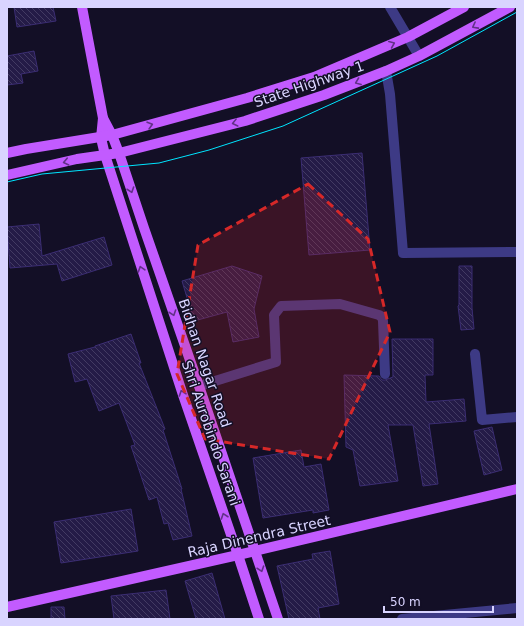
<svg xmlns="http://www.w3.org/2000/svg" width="524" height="626" viewBox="0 0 524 626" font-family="'DejaVu Sans',sans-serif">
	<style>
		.building { fill: url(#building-back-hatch); stroke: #3b2d73 }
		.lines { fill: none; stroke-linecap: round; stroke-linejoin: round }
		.minor { stroke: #3d3a85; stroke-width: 10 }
		.major { stroke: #c25bff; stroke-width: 10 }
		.tram { stroke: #00e5ff; stroke-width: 1 }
		.oneway { stroke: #623188 }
		.marked { fill: #d62828; fill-opacity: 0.2; stroke: #d62828; stroke-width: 3; stroke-dasharray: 8 5; stroke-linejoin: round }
		.labels { text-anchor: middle; stroke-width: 3; stroke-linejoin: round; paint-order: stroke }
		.street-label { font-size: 14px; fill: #d9d4ff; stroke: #130f26 }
	</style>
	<defs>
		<pattern id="building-back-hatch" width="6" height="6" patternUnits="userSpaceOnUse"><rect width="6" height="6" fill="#241b47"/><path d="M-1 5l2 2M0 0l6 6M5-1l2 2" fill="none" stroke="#433b63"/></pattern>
	</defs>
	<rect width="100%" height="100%" fill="#130f26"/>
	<g class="building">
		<path d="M14 7H53L56 21 17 27Z"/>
		<path d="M34 51 38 71 21 74 23 83 7 85V56Z"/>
		<path d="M362 153 370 250 309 255 301 158Z"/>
		<path d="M39 224 42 256 104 237 112 265 62 281 57 264 10 268 7 227Z"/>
		<path d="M232 266 262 276 254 309 259 337 233 342 227 312 194 321 182 281Z"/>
		<path d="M459 266H472V308L474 329 461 330 458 306 459 305Z"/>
		<path d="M131 334 141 363H139L165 429 163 430 182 489H181L192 536 173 540 168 523 164 524 157 497 149 500 131 446 135 445 119 403 99 411 87 379 75 382 68 354 95 347V346Z"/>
		<path d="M392 339H433V375H425L426 402 464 399 466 421 429 424 438 484 423 486 413 425H388L398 481 360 486 353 450 346 447 344 375 379 376 382 380H385L393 377Z"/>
		<path d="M492 427 502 470 484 475 474 431Z"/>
		<path d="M301 450 304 467 321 464 329 510 313 513V510L263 518 253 458Z"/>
		<path d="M131 509 138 551 61 563 54 522Z"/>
		<path d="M330 551 339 604 318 608 320 619H289L277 566 313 559 312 554Z"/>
		<path d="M212 573 225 619H196L185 581Z"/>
		<path d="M166 590 170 619H114L111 596Z"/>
		<path d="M51 607H64L65 619H51Z"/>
	</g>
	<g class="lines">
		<g class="minor">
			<path d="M390 7 419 56"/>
			<path d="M386 71 390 94 403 253 517 252"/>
			<path d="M475 354 482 420 517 417"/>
			<path d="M199 386 276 362 274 315 281 306 340 304 379 315 382 317 383 321 385 374"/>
			<path d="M402 619 517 608"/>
		</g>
		<g class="major">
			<path d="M82 7 103 118 101 138 105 155 183 395 238 555 259 619"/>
			<path d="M103 118 112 135 119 153 144 228 199 386 278 619"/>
			<path d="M7 153 26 149 112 135 247 98 314 77 408 37 464 7"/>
			<path d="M7 175 77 159 119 153 245 121 324 95 386 71 419 56 510 7"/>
			<path d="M7 607 238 555 517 489"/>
		</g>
		<path class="tram" d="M7 182 42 174 159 163 209 150 283 126 437 56 517 12"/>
	</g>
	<defs><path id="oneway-chevron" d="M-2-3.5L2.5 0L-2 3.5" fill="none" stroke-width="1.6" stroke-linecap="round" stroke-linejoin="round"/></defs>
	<g class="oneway">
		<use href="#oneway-chevron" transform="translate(475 26) rotate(152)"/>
		<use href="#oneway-chevron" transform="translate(392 44) rotate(-23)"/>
		<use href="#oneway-chevron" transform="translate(358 82) rotate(159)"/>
		<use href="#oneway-chevron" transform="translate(235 123) rotate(166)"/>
		<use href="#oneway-chevron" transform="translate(150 125) rotate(-16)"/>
		<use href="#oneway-chevron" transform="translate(66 162) rotate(167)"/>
		<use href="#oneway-chevron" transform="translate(131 190) rotate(71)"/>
		<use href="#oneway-chevron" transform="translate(141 269) rotate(-108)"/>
		<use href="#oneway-chevron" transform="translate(173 313) rotate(71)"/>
		<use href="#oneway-chevron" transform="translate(182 393) rotate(-109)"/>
		<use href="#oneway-chevron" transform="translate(224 516) rotate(-109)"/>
		<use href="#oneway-chevron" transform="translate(261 569) rotate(71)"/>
	</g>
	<path class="marked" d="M308 184 368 239 390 332 329 459 205 439 177 374 198 245Z"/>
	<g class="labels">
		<g class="street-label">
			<text transform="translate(309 84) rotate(-19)" y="5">State Highway 1</text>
			<text transform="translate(205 363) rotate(71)" y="5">Bidhan Nagar Road</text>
			<text transform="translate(211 433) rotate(71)" y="5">Shri Aurobindo Sarani</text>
			<text transform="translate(259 536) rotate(-13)" y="5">Raja Dinendra Street</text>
		</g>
	</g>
	<rect width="524" height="626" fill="none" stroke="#d9d4ff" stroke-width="16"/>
	<path d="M384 606v6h109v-6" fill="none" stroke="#d9d4ff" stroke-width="2"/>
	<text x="390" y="606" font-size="12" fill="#d9d4ff" stroke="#130f26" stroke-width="3" paint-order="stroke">50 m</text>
</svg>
